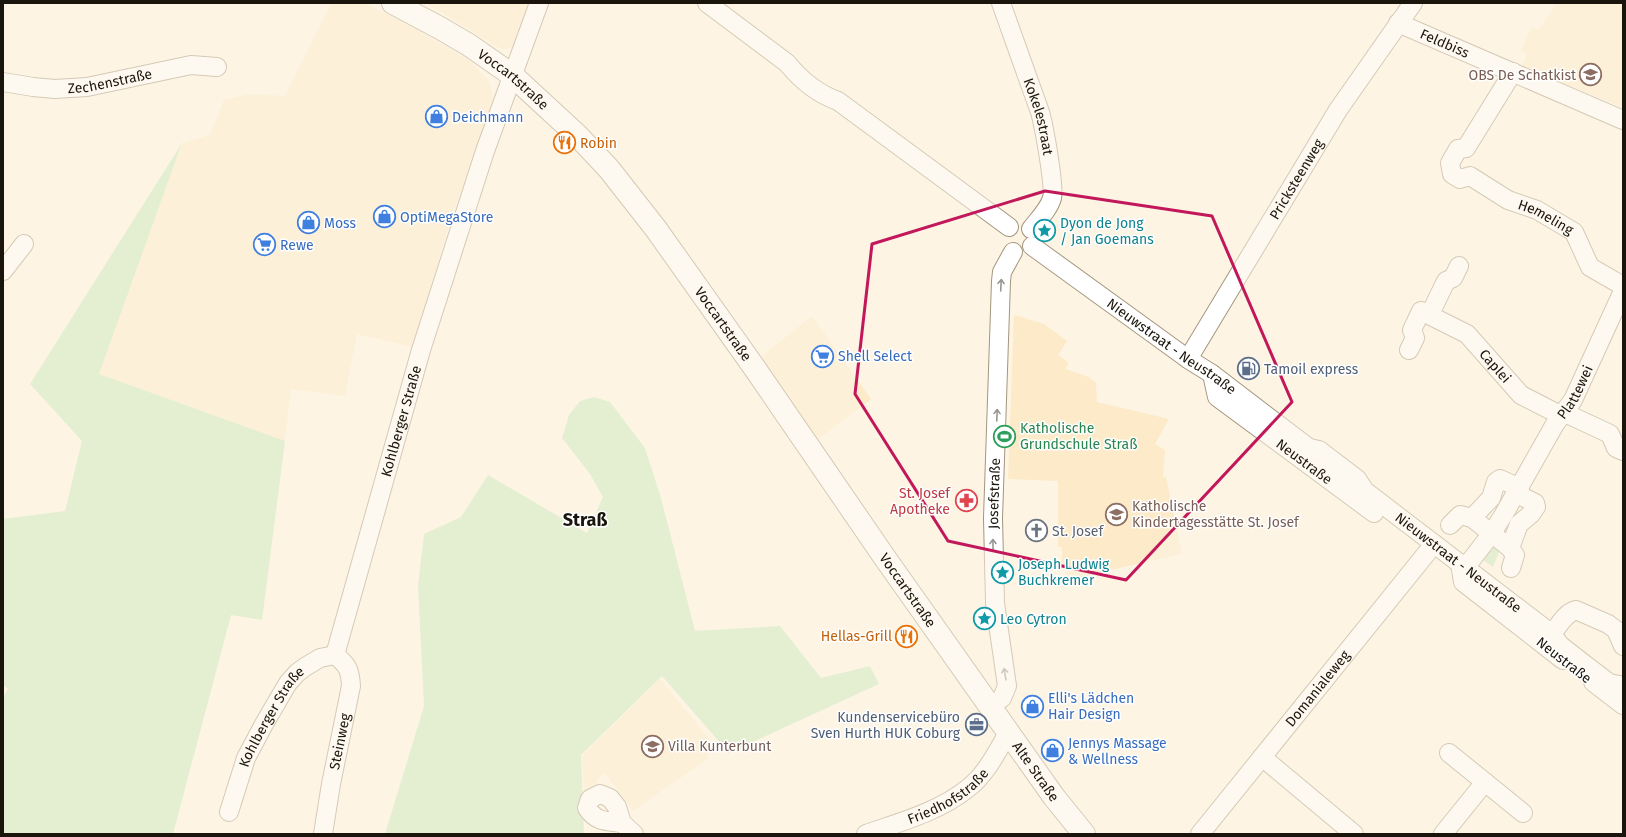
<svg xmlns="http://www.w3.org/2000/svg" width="1626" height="837" viewBox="0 0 1626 837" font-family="'Fira Sans',sans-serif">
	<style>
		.built { fill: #fdeac9 }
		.green { fill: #c5e9ba }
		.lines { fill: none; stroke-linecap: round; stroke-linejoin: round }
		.minor-casing { stroke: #a4967e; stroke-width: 20 }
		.major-casing { stroke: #a4967e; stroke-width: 24 }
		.minor { stroke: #fff; stroke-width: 18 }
		.major { stroke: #fff; stroke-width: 22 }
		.oneway { stroke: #989692 }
		.marked { fill: none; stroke: #c2185b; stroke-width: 3; stroke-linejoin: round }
		.labels { text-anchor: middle; stroke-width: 3; stroke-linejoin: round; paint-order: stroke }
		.street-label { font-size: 14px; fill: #1a150c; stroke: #fff }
		.education-label { font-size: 14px; fill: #785e54; stroke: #fff; text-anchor: start }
		.shop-label { font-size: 14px; fill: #366cbe; stroke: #fff; text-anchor: start }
		.food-label { font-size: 14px; fill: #c56008; stroke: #fff; text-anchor: start }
		.culture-label { font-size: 14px; fill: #0d838f; stroke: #fff; text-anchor: start }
		.service-label { font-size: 14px; fill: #4e5e75; stroke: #fff; text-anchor: start }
		.leisure-label { font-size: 14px; fill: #27864d; stroke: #fff; text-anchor: start }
		.health-label { font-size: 14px; fill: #be3a42; stroke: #fff; text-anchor: end }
		.worship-label { font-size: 14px; fill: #5b616d; stroke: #fff; text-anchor: start }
		.district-label { font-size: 18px; font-weight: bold; fill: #1a150c; stroke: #fff }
	</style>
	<rect width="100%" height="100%" fill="#fdf4e4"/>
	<g class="built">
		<path d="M331 3H365L418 30 471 62 489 81 493 100 450 222 413 347 357 334 345 396 291 389 285 441 99 374 182 143 210 135 224 100 250 94 285 96Z"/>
		<path d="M426 3H530L513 48 501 49Z"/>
		<path d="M1557 3H1623V108L1522 66 1527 54 1521 51 1531 27 1538 30Z"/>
		<path d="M1014 315 1044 324 1067 341 1058 355 1069 363 1065 369 1089 377 1096 383 1097 402 1169 419 1155 444 1165 450 1163 477H1166L1182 554 1067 580 1062 562V547H1058V481L1008 479Z"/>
		<path d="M812 316 871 399 818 439 762 356Z"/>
		<path d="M660 679 711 741V750L707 759 633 811 605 773 597 779 596 787 584 793 582 756Z"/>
	</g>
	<g class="green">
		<path d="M182 143 99 374 285 441 262 620 231 615 173 834H3V698L8 689 3 685V519L65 511 82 441 30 384Z"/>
		<path d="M594 397 610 402 645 448 661 498 695 631 780 626 821 678 870 666 879 684 729 753 662 676 581 755 584 834H385L424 706 418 586 424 534 461 517 488 475 587 533 603 497 590 474 562 438 569 415 580 401Z"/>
		<path d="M1491 544 1501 547 1493 567 1480 558Z"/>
	</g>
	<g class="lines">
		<defs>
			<g id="minor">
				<path d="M707 3 787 63C800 79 818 94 838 101L1009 227"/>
				<path id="s1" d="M1001 3 1040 112C1044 126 1055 187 1052 198 1049 209 1038 220 1031 229"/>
				<path id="s2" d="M1398 23 1623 120"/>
				<path id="s3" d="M1513 72 1466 148 1458 149 1450 163 1452 174 1460 179 1470 176 1508 200 1537 210 1574 232 1590 267 1623 286"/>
				<path id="s4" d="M3 82 33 87 55 89 87 87 191 65 217 67"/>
				<path id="s5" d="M1032 246 1188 359 1212 374 1309 448"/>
				<path d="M3 271 24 244"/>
				<path d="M1430 314 1446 281 1453 278 1459 266"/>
				<path id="s6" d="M1409 350 1415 338 1412 330 1421 311 1467 334 1521 395 1562 416"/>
				<path id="s7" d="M1188 359 1338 110 1413 3"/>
				<path id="s8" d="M1212 374 1217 397 1374 513"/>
				<path d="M1565 413 1610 434 1616 448 1623 451"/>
				<path id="s9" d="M1309 448 1319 450 1357 479 1365 491 1552 634 1560 645 1583 663 1609 683 1620 685"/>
				<path d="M1517 494 1535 503 1536 507 1531 514 1519 524 1510 548 1472 518 1491 498 1496 482 1500 479 1520 488"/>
				<path d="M1450 525 1460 515 1472 518"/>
				<path d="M1510 548 1515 555 1511 568"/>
				<path d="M1460 563 1463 582 1563 660"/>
				<path id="s10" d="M1465 568 1492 533 1504 514 1555 424 1573 400 1623 291"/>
				<path d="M1552 634C1559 625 1565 613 1576 610L1608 624 1616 630 1623 646"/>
				<path id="s11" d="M335 655 421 350 485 151 539 3"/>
				<path d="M1593 682 1623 705"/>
				<path id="s12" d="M991 706 1002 698 1007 686 995 603 993 518 1001 281 1002 272 1013 252"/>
				<path d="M1449 753 1523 813"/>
				<path d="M1262 757 1354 834"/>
				<path id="s13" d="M229 812 246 758 264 724 288 683 297 673 305 667 320 658 335 655"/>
				<path d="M622 823C606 821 596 822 587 808L590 799 600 794 610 798 617 807 622 823 634 834"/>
				<path id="s14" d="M323 834 331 784 351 686C350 670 348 665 335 655"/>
				<path id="s15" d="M866 834C900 822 938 812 967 789 985 776 997 752 1008 733"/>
				<path id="s16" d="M1200 834 1434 544"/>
				<path d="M1443 834 1485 782"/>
			</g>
			<g id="major">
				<path id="s17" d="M393 3 440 28 469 45 512 75 577 135 609 169 656 229 756 370 885 558 1054 797 1084 834"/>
			</g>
		</defs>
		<use href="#minor" class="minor-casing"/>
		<use href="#major" class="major-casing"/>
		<use href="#minor" class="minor"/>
		<use href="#major" class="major"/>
	</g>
	<defs><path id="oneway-shaft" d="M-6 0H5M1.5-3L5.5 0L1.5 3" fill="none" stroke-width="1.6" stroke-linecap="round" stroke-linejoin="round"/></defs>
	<g class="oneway">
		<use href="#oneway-shaft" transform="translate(1001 285) rotate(-87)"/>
		<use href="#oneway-shaft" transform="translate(997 415) rotate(-88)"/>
		<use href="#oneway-shaft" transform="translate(993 545) rotate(-91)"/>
		<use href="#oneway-shaft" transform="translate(1005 674) rotate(-99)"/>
	</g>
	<path d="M0 0H1626V837H0ZM1045 191 1212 216 1292 402 1126 580 948 541 855 394 872 244Z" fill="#fdf4e4" fill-opacity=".55" fill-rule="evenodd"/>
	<path class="marked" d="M1045 191 1212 216 1292 402 1126 580 948 541 855 394 872 244Z"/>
	<defs>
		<symbol id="school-ring" viewBox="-11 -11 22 22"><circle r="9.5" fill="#fff" stroke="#8d6e63" stroke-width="1.5"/><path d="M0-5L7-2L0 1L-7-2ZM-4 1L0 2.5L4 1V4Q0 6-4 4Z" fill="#8d6e63"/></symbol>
		<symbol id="shop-ring" viewBox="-11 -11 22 22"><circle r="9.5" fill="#fff" stroke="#3f7fe0" stroke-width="1.5"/><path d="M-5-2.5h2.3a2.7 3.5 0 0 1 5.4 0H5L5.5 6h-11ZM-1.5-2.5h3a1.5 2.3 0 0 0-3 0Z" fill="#3f7fe0"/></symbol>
		<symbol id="restaurant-ring" viewBox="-11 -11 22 22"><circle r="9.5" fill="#fff" stroke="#e8710a" stroke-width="1.5"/><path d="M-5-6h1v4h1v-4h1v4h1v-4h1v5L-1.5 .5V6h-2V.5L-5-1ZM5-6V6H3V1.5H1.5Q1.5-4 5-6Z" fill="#e8710a"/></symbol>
		<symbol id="sight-ring" viewBox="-11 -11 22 22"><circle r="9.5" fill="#fff" stroke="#0f9aa8" stroke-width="1.5"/><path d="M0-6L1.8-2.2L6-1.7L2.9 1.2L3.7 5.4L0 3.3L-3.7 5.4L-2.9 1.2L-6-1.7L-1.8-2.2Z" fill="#0f9aa8"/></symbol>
		<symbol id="supermarket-ring" viewBox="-11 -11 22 22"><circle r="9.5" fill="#fff" stroke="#3f7fe0" stroke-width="1.5"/><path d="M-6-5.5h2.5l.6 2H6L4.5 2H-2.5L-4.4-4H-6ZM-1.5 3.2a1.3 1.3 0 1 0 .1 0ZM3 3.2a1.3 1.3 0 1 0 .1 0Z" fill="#3f7fe0"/></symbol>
		<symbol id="fuel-ring" viewBox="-11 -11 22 22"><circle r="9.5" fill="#fff" stroke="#5c6f8a" stroke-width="1.5"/><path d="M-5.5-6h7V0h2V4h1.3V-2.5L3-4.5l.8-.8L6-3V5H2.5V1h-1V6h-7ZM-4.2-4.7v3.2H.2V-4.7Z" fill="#5c6f8a"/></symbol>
		<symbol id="stadium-ring" viewBox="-11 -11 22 22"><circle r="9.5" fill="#fff" stroke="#2e9e5b" stroke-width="1.5"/><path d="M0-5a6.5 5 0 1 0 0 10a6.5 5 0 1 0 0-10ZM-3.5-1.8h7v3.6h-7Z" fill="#2e9e5b"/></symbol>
		<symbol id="pharmacy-ring" viewBox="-11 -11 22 22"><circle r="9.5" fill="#fff" stroke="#e0444e" stroke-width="1.5"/><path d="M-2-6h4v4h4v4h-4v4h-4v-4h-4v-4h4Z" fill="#e0444e"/></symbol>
		<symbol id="church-ring" viewBox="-11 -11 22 22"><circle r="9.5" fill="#fff" stroke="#6b7280" stroke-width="1.5"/><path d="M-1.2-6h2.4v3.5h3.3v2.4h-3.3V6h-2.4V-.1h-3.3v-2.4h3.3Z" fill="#6b7280"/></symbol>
		<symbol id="office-ring" viewBox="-11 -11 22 22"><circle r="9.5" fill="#fff" stroke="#5c6f8a" stroke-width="1.5"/><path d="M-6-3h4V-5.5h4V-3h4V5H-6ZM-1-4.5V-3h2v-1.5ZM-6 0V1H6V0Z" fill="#5c6f8a"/></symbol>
	</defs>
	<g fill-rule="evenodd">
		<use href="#school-ring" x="1578" y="62" width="25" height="25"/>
		<use href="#shop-ring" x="424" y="104" width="25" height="25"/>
		<use href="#restaurant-ring" x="552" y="130" width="25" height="25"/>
		<use href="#shop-ring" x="372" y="204" width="25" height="25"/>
		<use href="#shop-ring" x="296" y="210" width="25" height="25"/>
		<use href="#sight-ring" x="1032" y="218" width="25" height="25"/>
		<use href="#supermarket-ring" x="252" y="232" width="25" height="25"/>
		<use href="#supermarket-ring" x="810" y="344" width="25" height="25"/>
		<use href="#fuel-ring" x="1236" y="356" width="25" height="25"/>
		<use href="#stadium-ring" x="992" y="424" width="25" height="25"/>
		<use href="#pharmacy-ring" x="954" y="488" width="25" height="25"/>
		<use href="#school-ring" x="1104" y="502" width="25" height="25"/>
		<use href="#church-ring" x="1024" y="518" width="25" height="25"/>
		<use href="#sight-ring" x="990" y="560" width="25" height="25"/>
		<use href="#sight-ring" x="972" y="606" width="25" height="25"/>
		<use href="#restaurant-ring" x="894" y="624" width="25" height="25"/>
		<use href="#shop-ring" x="1020" y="694" width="25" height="25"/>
		<use href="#office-ring" x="964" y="712" width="25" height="25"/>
		<use href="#school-ring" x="640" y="734" width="25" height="25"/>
		<use href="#shop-ring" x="1040" y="738" width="25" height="25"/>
	</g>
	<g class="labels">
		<g class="street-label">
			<text dy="5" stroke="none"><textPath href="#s2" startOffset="51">Feldbiss</textPath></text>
			<text dy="5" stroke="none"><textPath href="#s17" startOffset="143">Voccartstraße</textPath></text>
			<text dy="5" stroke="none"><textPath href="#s4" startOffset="108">Zechenstraße</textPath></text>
			<text dy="5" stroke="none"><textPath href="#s1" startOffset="120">Kokelestraat</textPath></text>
			<text dy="5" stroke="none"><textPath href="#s7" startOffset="210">Pricksteenweg</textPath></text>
			<text dy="5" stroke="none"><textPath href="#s3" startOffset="231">Hemeling</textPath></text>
			<text dy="5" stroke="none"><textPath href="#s17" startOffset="467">Voccartstraße</textPath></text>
			<text dy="5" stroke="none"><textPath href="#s5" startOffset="172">Nieuwstraat - Neustraße</textPath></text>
			<text dy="5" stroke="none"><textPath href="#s6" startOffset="137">Caplei</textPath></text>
			<text dy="5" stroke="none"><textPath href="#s10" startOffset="208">Plattewei</textPath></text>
			<text dy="5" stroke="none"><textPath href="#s11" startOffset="243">Kohlberger Straße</textPath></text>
			<text dy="5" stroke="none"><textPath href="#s8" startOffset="132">Neustraße</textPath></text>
			<text dy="5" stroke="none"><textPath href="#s12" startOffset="220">Josefstraße</textPath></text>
			<text dy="5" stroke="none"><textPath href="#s9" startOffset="190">Nieuwstraat - Neustraße</textPath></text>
			<text dy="5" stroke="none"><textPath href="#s17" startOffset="791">Voccartstraße</textPath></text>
			<text transform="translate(1564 660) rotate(38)" y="5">Neustraße</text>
			<text dy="5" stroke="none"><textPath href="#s16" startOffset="187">Domanialeweg</textPath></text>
			<text dy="5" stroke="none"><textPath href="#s13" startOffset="105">Kohlberger Straße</textPath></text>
			<text dy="5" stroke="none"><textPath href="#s14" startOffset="94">Steinweg</textPath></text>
			<text dy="5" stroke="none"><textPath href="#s17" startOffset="1013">Alte Straße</textPath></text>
			<text dy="5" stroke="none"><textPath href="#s15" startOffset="91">Friedhofstraße</textPath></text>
		</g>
		<g class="education-label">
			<text x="1576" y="80" text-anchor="end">OBS De Schatkist</text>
			<text x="1132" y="511">Katholische<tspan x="1132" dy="16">Kindertagesstätte St. Josef</tspan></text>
			<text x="668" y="751">Villa Kunterbunt</text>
		</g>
		<g class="shop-label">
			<text x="452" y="122">Deichmann</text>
			<text x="400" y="222">OptiMegaStore</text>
			<text x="324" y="228">Moss</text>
			<text x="280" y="250">Rewe</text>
			<text x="838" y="361">Shell Select</text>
			<text x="1048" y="703">Elli's Lädchen<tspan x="1048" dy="16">Hair Design</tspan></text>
			<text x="1068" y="748">Jennys Massage<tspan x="1068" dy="16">&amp; Wellness</tspan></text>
		</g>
		<g class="food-label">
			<text x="580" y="148">Robin</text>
			<text x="892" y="641" text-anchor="end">Hellas-Grill</text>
		</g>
		<g class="culture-label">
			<text x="1060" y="228">Dyon de Jong<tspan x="1060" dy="16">/ Jan Goemans</tspan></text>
			<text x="1018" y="569">Joseph Ludwig<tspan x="1018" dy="16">Buchkremer</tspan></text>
			<text x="1000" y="624">Leo Cytron</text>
		</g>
		<g class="service-label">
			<text x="1264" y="374">Tamoil express</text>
			<text x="960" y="722" text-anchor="end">Kundenservicebüro<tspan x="960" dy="16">Sven Hurth HUK Coburg</tspan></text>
		</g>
		<g class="leisure-label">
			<text x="1020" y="433">Katholische<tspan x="1020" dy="16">Grundschule Straß</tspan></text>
		</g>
		<g class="health-label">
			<text x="950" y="498">St. Josef<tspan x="950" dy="16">Apotheke</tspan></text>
		</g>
		<g class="worship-label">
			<text x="1052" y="536">St. Josef</text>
		</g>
		<g class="district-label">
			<text x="585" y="526">Straß</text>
		</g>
	</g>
	<rect width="1626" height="837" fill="none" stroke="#1a150c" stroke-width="8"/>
</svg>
